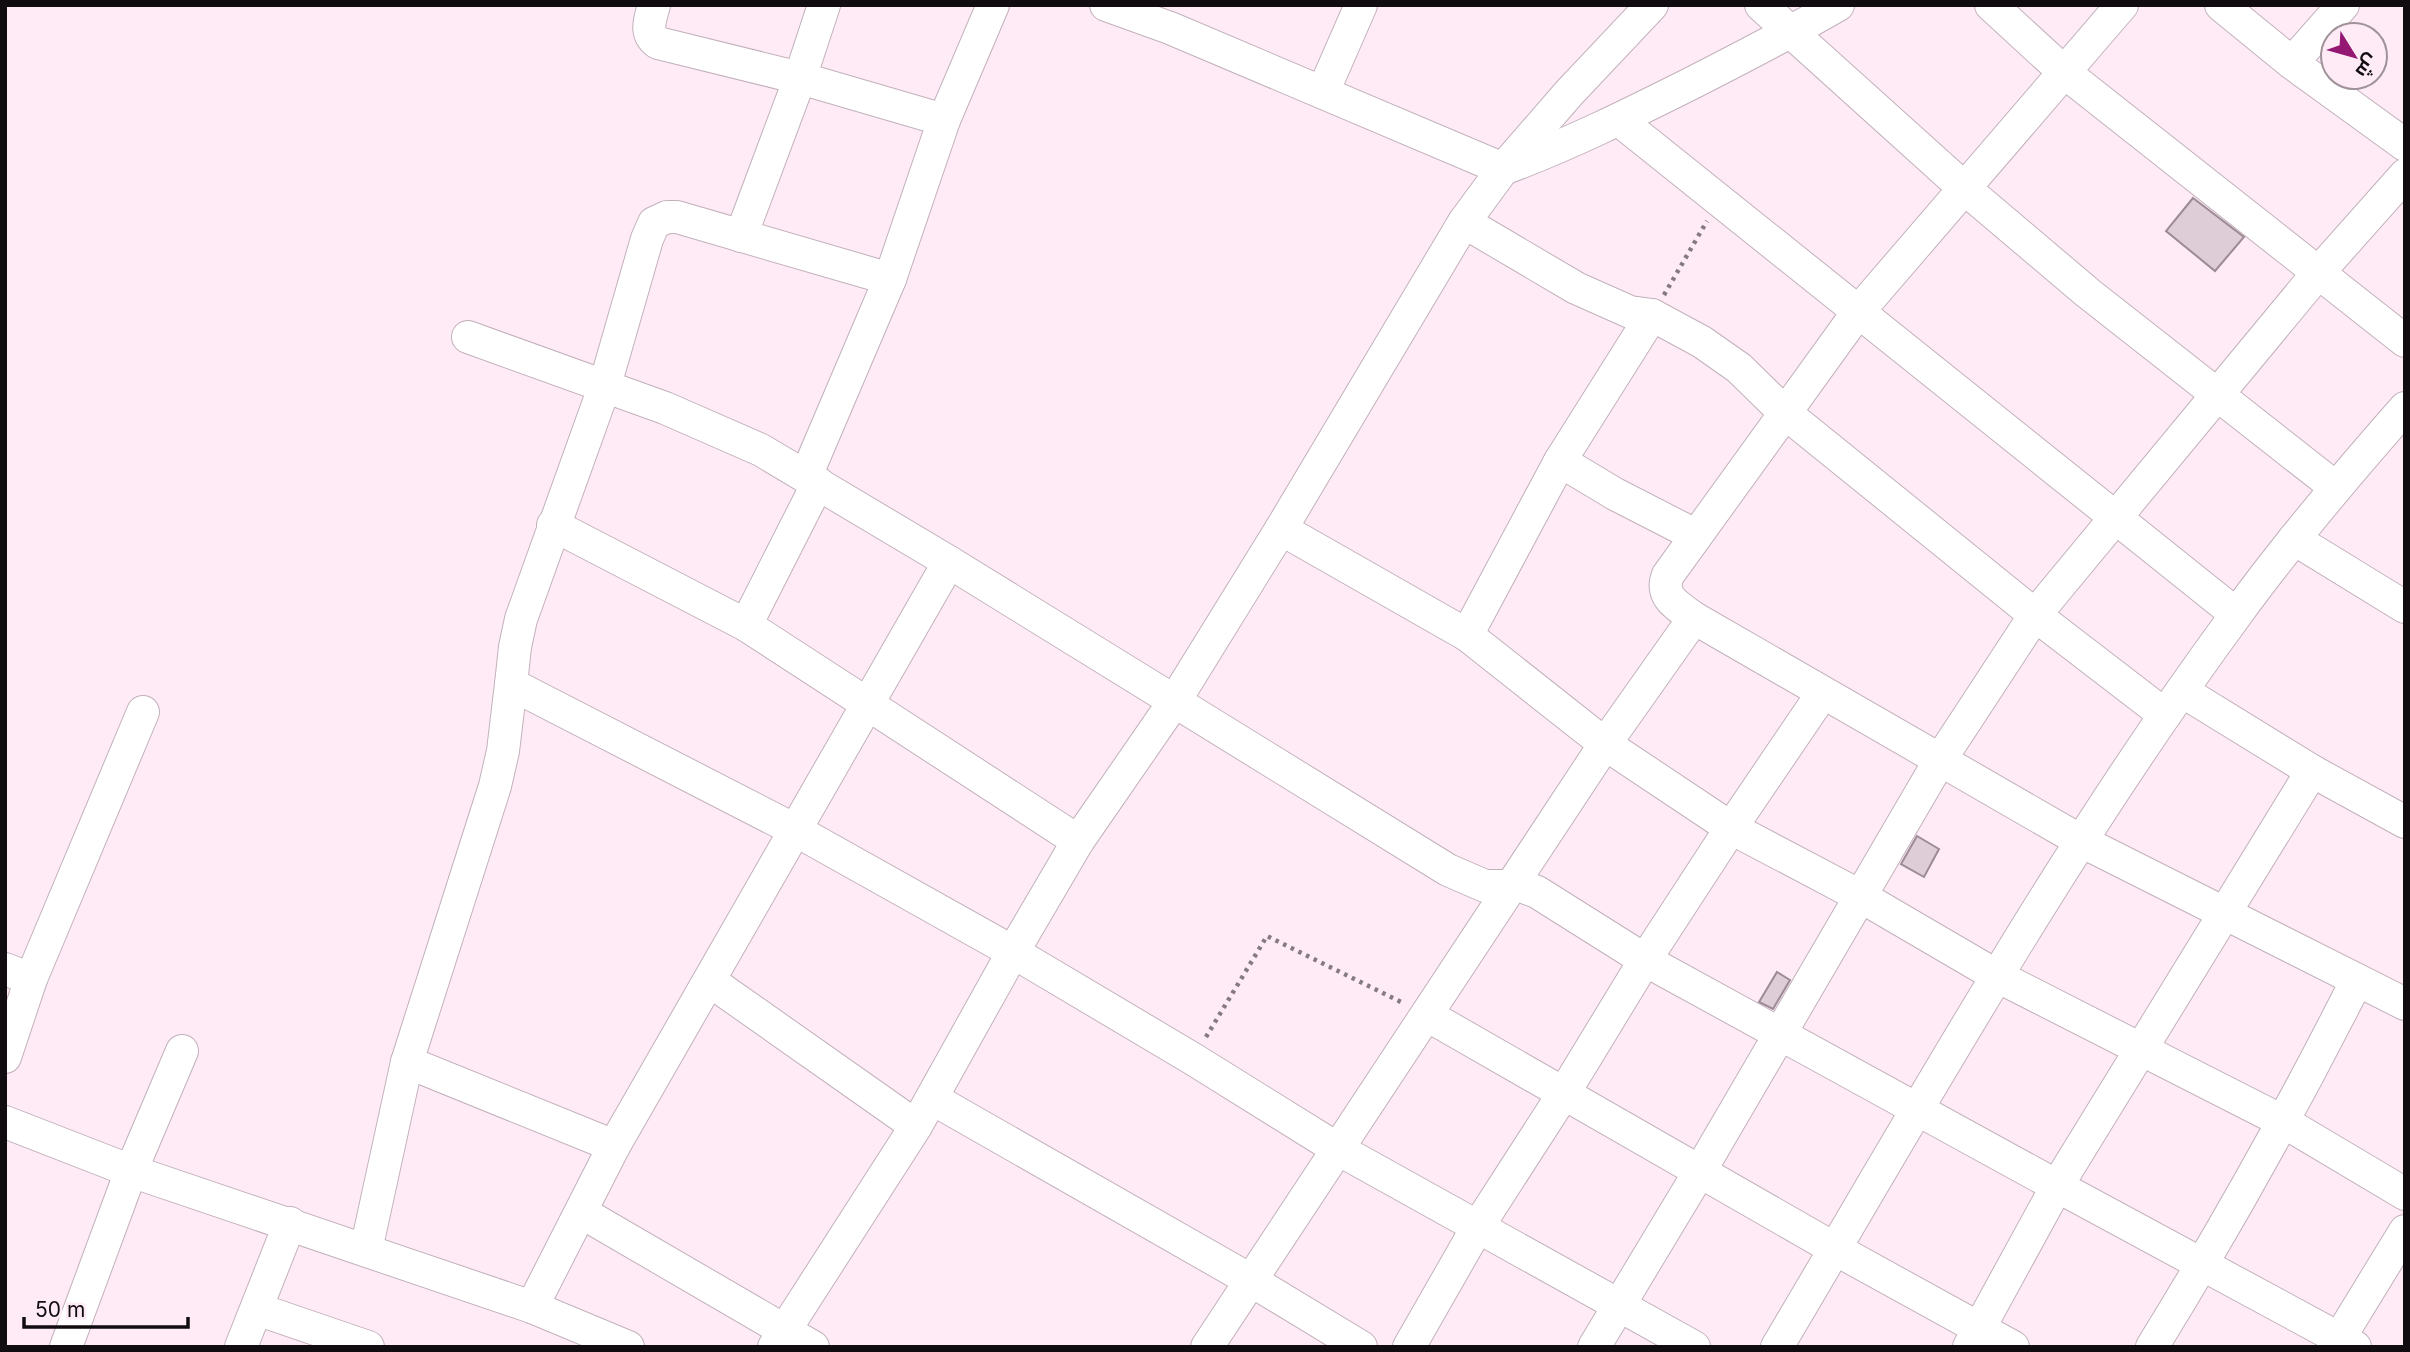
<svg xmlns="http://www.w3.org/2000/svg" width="2410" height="1352" viewBox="0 0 2410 1352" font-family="Inter,Cairo,sans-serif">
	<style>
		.building { fill: #deccd7; stroke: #9c8b95; stroke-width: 2 }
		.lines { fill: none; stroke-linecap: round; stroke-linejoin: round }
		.minor-casing { stroke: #c2b1bb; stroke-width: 34 }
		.path { stroke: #867a81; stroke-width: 4.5; stroke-dasharray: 3.5 5; stroke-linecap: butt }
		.minor { stroke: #fff; stroke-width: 32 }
	</style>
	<rect width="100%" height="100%" fill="#feebf6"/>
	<g class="building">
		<path d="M2193 198 2244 237 2215 271 2166 231Z"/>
		<path d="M1917 836 1939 849 1924 877 1901 864Z"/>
		<path d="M1777 972 1790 980 1773 1009 1759 1002Z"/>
	</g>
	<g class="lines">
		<defs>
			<g id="minor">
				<path d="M654 5C650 20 644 33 658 43L800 78 944 120"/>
				<path d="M1106 5 1170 28 1503 169C1568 145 1630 114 1692 83 1741 58 1790 33 1838 5"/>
				<path d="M1761 5 1964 188 2088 293 2335 487"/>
				<path d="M1991 5 2064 72 2405 341"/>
				<path d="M2122 5 1858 312 1668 575C1659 597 1678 606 1694 618L2081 841 2405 1004"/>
				<path d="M2221 5 2292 63 2405 145"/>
				<path d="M2292 63 2343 5"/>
				<path d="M1323 92 1361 5"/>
				<path d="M1619 120 2236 614"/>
				<path d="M1464 222 1576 288 1630 312 1652 315 1702 342 1739 368 1784 412 2035 615 2165 715"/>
				<path d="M741 236 800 78 824 5"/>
				<path d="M890 279 677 217H667L654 223 647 239 605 385 521 619 515 647 511 684 797 831 1013 952 1193 1059 1336 1148 1694 1347"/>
				<path d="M468 337 665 408 761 450 949 562 1448 870 1485 886H1521L1537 892 1645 960 2057 1186 1969 1347"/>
				<path d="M1560 461 1615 494 1695 535"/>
				<path d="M806 476 890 279 944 120 993 5"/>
				<path d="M818 483 746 625 1078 841"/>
				<path d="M553 525 746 625"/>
				<path d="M1281 529 1467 635 1605 744 1731 828 1860 896 1997 976 2284 1122 2405 1194"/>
				<path d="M2294 539 2405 607"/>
				<path d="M1467 635 1560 461 1652 315"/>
				<path d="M2182 691 2312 771 2405 822"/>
				<path d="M2312 771 2057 1186 2355 1347"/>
				<path d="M5 969 31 979 143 712"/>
				<path d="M710 981 916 1126"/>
				<path d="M1427 1015 1835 1249 2013 1347"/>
				<path d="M5 1057 31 979"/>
				<path d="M407 1062 614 1146"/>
				<path d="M933 1099 1252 1281 1361 1347"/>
				<path d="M5 1122 131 1171 532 1307 628 1347"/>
				<path d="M581 1212 813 1347"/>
				<path d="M366 1250 407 1062 495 786 503 751 511 684"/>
				<path d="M532 1307 614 1146 949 562"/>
				<path d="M257 1309 368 1347"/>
				<path d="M66 1347 131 1171 182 1051"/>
				<path d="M241 1347 290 1223"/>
				<path d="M774 1347 916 1126 1013 952 1078 841 1174 702 1281 529 1464 222 1503 169 1569 93 1652 5"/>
				<path d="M1207 1347 1605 744 1694 618"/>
				<path d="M1409 1347 1477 1228 1564 1093 1645 960 1731 828 1822 694"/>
				<path d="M1594 1347 1700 1171 1940 760 2035 615 2318 273 2405 175"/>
				<path d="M1777 1347C1924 1099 2065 847 2236 615 2288 543 2346 475 2405 408"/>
				<path d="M2152 1347C2226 1227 2294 1105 2357 980"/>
				<path d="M2334 1347 2405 1231"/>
			</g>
		</defs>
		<use href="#minor" class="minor-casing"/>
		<g class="path">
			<path d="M1664 295 1707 221"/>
			<path d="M1206 1037 1267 936 1405 1004"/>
		</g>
		<use href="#minor" class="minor"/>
	</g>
	<rect width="2410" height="1352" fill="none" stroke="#110c0f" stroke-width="14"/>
	<g transform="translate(2354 56) rotate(127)"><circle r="33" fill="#feebf6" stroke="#9f929a" stroke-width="2"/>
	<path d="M0-5L12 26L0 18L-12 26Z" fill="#941873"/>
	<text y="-10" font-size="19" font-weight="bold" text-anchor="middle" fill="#110c0f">ش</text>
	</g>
	<path d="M24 1317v10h164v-10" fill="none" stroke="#110c0f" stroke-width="3.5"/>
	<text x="35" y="1317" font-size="21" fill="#110c0f" stroke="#feebf6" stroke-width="5" paint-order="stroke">50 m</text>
</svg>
